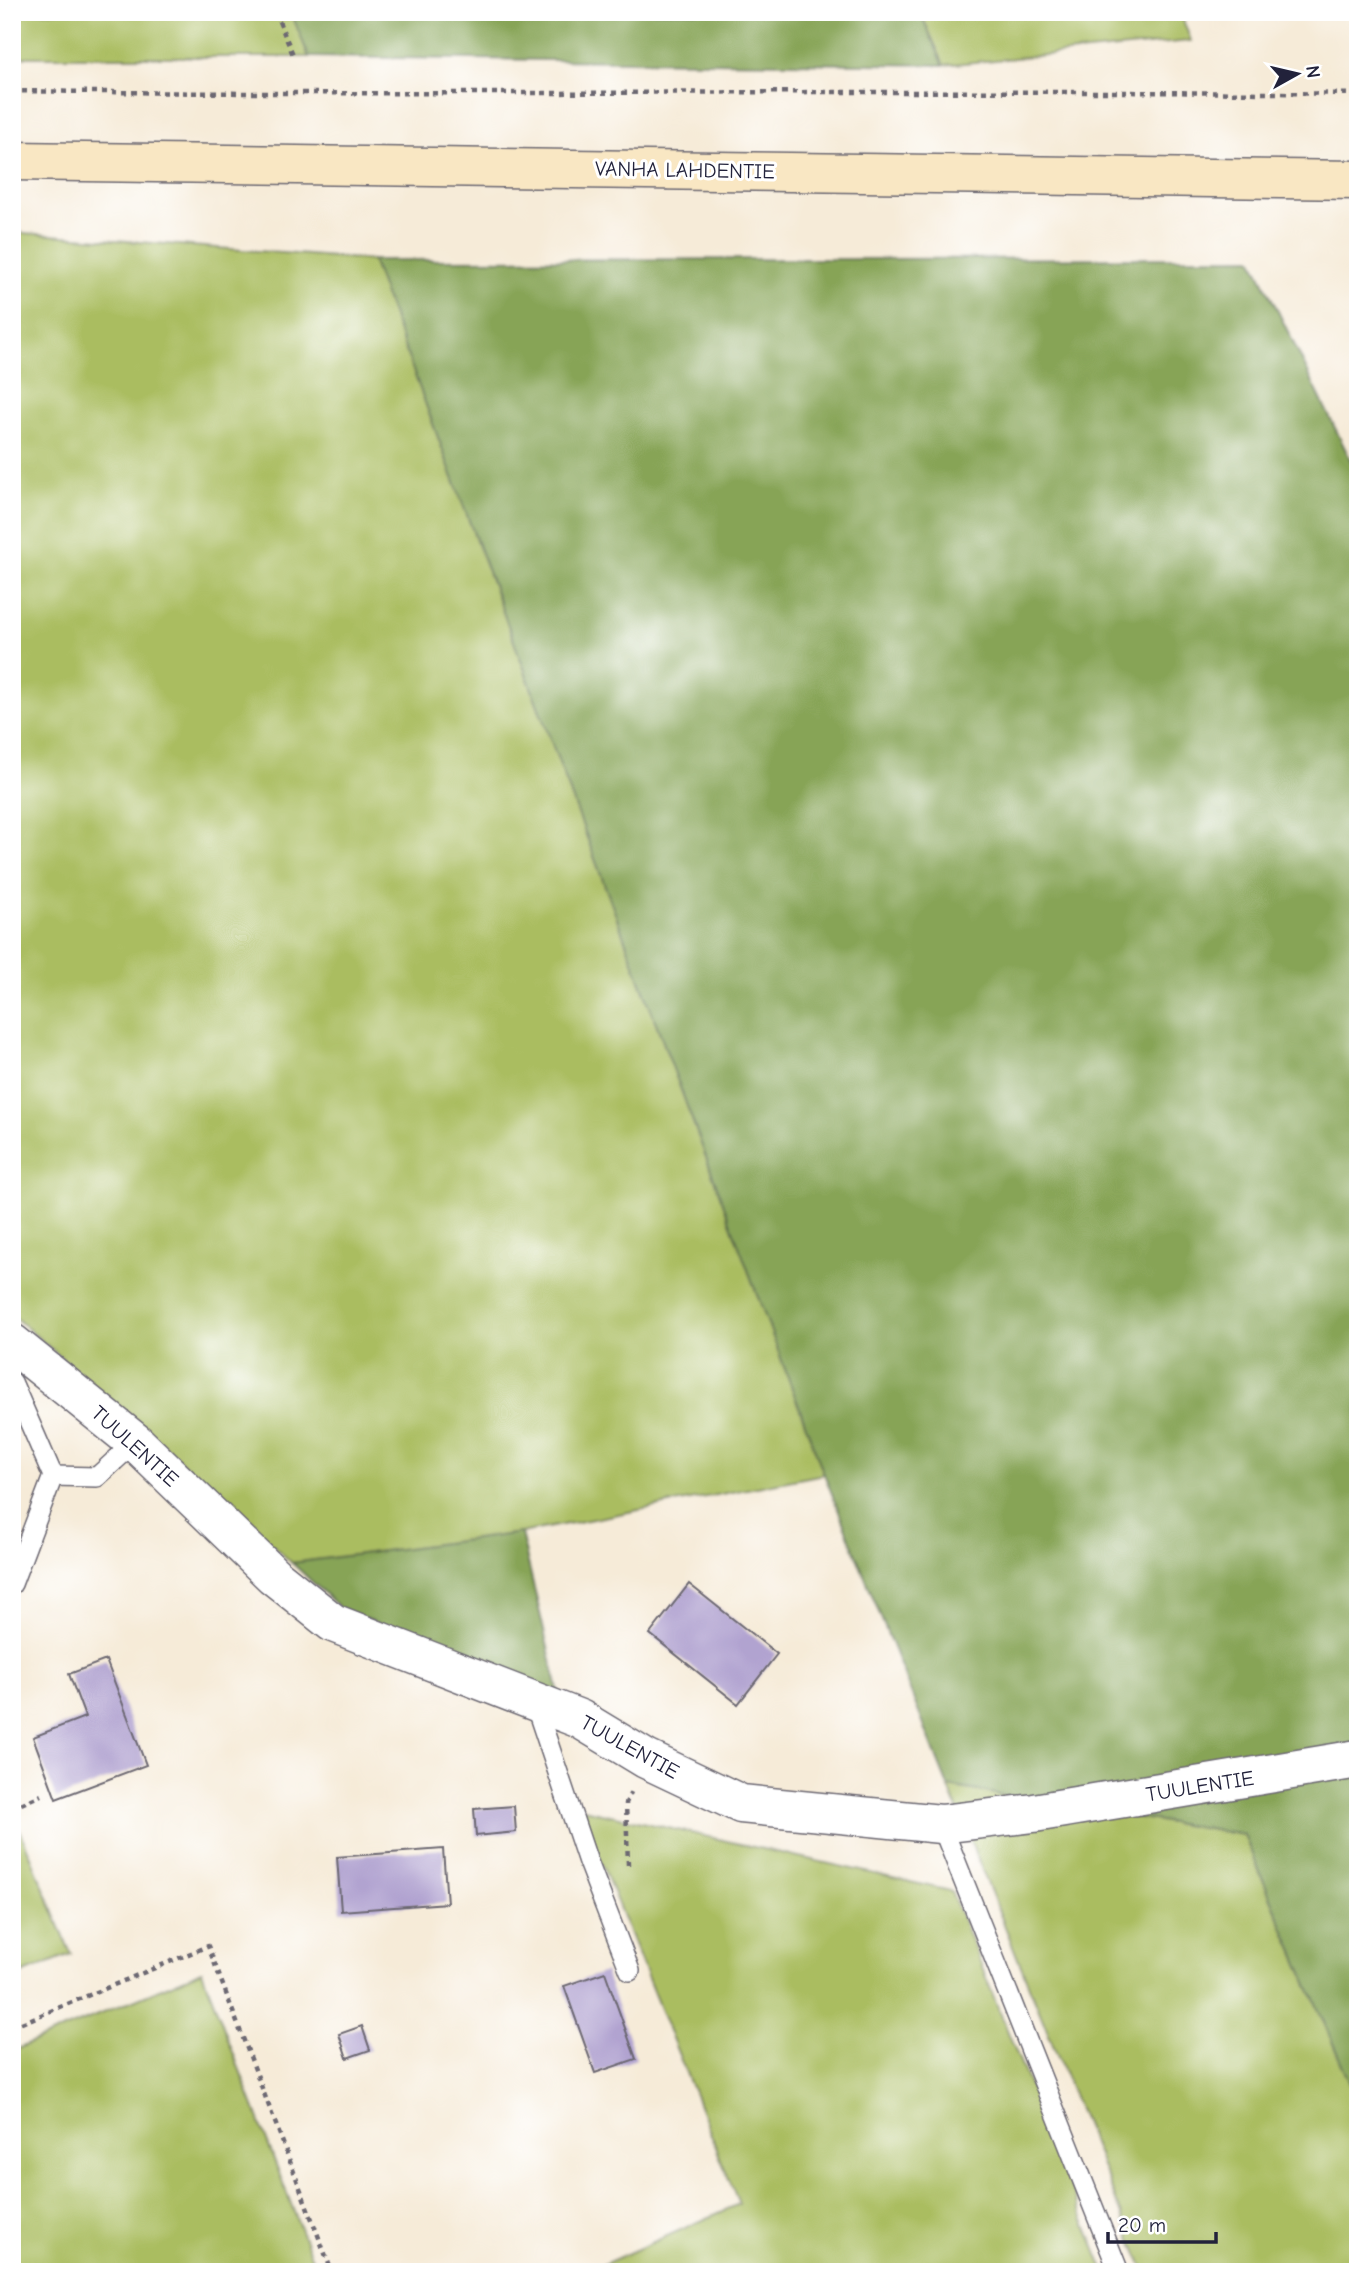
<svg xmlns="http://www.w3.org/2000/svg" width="1370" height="2284" viewBox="0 0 1370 2284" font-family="'Comic Neue',sans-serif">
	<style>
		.green { fill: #aabd61; stroke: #66704e; stroke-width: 2 }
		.forest { fill: #87a457; stroke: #546349; stroke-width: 2 }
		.building { fill: #b1a3d0 }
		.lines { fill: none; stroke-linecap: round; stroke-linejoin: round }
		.lane-casing { stroke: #6c6872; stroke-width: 22 }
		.street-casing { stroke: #6c6872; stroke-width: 41 }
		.secondary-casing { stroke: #6c6872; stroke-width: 41 }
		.path { stroke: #6c6872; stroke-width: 4.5; stroke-dasharray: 5 5; stroke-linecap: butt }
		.lane { stroke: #fff; stroke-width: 19 }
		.street { stroke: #fff; stroke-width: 38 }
		.secondary { stroke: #f9e7c3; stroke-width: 38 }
		.labels { text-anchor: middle; stroke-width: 6; stroke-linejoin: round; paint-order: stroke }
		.street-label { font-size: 21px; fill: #22223b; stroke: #fff }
	</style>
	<rect width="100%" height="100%" fill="#fff"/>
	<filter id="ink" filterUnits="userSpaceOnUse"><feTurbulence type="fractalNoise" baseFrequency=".0143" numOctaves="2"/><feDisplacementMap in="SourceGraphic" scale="14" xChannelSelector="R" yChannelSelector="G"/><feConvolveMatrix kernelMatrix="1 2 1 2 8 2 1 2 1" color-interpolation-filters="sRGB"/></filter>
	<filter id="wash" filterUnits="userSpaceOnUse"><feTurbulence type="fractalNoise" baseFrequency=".00686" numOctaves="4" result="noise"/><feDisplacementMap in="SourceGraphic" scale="28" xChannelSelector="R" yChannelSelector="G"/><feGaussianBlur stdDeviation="1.57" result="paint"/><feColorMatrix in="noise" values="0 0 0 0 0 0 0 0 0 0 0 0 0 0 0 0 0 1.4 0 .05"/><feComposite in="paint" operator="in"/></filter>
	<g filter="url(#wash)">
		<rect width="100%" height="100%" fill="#f6ebd8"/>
		<g class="green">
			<path d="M12 12H291L309 57H12Z"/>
			<path d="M920 12H1180L1191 41 944 65Z"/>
			<path d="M12 232 372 260 824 1474 521 1533 292 1563 164 1446 12 1315Z"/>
			<path d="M948 1786 1244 1835 1358 2102V2272H1145Z"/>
			<path d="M579 1808 951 1891 1105 2272H586L739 2204Z"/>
			<path d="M20 1830 71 1954 12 1978V1833Z"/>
			<path d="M202 1971 317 2272H12V2051Z"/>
		</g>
		<g class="forest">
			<path d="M291 12H920L944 65 309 57Z"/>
			<path d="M1252 258 1358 475V2102L1244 1835 948 1786 824 1474 372 260Z"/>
			<path d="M521 1533 560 1698 340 1608 292 1563Z"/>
		</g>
		<g id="blocks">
			<g class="building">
				<path d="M689 1584 777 1654 738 1704 650 1634Z"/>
				<path d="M106 1660 146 1765 56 1799 33 1737 85 1717 69 1674Z"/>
				<path d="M514 1806 516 1832 476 1836 474 1809Z"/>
				<path d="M443 1849 447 1903 341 1911 337 1857Z"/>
				<path d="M605 1972 636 2059 595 2073 564 1986Z"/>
				<path d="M362 2026 370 2050 347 2058 339 2034Z"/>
			</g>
		</g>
	</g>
	<g filter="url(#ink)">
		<use href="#blocks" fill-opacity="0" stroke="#6c6872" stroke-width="2"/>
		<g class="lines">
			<defs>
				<g id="lane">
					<path d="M12 1382 53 1476 12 1584"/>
					<path d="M53 1476 97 1477 135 1442"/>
					<path d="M534 1701 588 1862 630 1971"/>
					<path d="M941 1824 1119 2272"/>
				</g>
				<path id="street" d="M12 1343 135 1442 274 1576 333 1623 580 1719 646 1759 741 1804 941 1824 1034 1813 1358 1759"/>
				<path id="secondary" d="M12 161 1358 180"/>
			</defs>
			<use href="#lane" class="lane-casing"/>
			<use href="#street" class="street-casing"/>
			<use href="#secondary" class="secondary-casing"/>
			<g class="path">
				<path d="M275 12 294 57"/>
				<path d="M12 91C461 97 909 88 1358 94"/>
				<path d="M12 1808 41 1795"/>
				<path d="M628 1865 626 1803 631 1792"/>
				<path d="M12 2027 208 1946 332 2272"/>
			</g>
			<use href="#lane" class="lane"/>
			<use href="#street" class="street"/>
			<use href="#secondary" class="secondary"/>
		</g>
	</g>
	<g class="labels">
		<g class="street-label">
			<text transform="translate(685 170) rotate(1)" y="7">VANHA LAHDENTIE</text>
			<text transform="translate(135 1446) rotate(42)" y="7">TUULENTIE</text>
			<text transform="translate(630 1747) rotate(29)" y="7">TUULENTIE</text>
			<text transform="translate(1200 1786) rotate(-9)" y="7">TUULENTIE</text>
		</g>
	</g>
	<rect width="1370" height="2284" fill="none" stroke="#fff" stroke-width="42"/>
	<g transform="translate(1297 74) rotate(82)" stroke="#ffffff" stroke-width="5" paint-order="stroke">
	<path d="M0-5L12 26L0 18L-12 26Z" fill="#22223b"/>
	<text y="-10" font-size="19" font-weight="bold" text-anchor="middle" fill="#22223b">N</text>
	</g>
	<path d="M1108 2232v10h108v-10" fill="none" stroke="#22223b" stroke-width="3.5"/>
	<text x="1118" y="2232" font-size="21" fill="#22223b" stroke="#ffffff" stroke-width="5" paint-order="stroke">20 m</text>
</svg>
